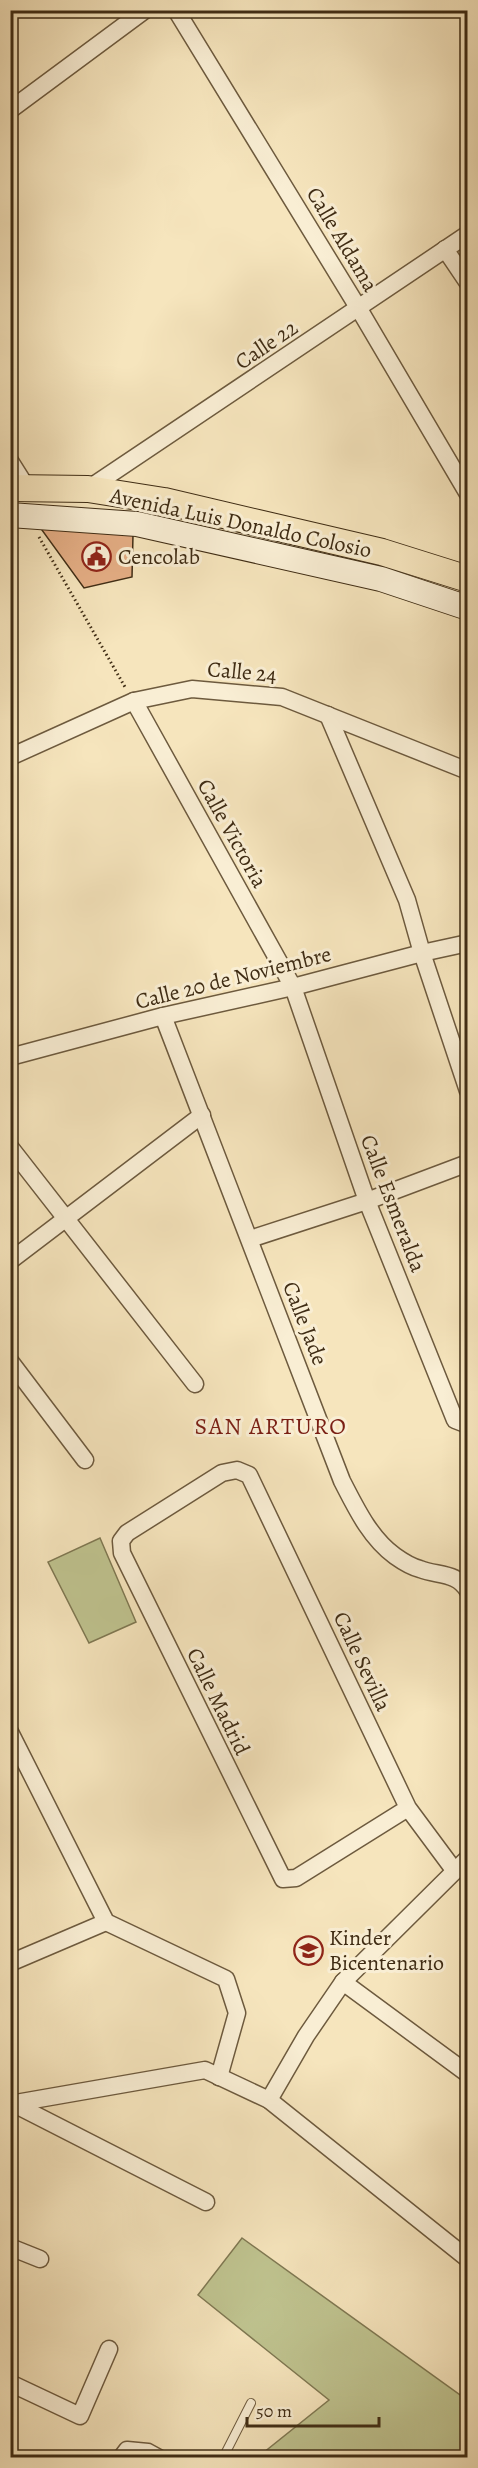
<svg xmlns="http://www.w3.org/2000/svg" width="478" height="2468" viewBox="0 0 478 2468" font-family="Alegreya,serif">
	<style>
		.green { fill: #bfc38f; stroke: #7f7852; stroke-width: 1.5 }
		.building { fill: #e4ad84; stroke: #3f2c14; stroke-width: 1.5 }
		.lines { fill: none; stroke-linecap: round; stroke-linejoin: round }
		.service-casing { stroke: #6d5a3e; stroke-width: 10 }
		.minor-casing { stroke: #6d5a3e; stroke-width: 19 }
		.secondary-casing { stroke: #3f2c14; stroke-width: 26 }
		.primary-casing { stroke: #3f2c14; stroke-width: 28 }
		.path { stroke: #3f2c14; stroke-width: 3; stroke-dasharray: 1.5 3; stroke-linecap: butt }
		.service { stroke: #f9eed4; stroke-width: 8 }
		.minor { stroke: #f9eed4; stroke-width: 16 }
		.secondary { stroke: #f9eed4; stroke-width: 24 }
		.primary { stroke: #f6e5bd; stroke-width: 26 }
		.labels { text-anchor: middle; stroke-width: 6; stroke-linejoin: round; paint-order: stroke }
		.street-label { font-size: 22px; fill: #3f2c14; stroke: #f9eed4 }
		.poi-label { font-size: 22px; fill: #3f2c14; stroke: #f9eed4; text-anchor: start }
		.neighbourhood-label { font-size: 24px; letter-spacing: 1.5px; fill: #7a1f14; stroke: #f9eed4 }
	</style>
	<rect width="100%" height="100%" fill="#f6e5bd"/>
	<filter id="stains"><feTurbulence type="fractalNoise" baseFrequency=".00333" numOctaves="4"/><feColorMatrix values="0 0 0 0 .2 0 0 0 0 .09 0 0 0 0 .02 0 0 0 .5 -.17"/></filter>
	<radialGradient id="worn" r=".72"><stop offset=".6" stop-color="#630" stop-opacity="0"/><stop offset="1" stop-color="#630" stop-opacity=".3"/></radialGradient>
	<g class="green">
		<path d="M100 1538 136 1622 89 1643 48 1562Z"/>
		<path d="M242 2238 467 2400V2457H258L329 2400 198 2295Z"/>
	</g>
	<path class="building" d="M39 526 133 535 132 577 84 588Z"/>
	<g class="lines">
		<defs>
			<path id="service" d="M217 2458 225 2454 251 2403"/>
			<g id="minor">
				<path d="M176 10 359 309 468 494"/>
				<path d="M10 110 145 10"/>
				<path d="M445 249 468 283"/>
				<path d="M10 461 27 488"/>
				<path d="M88 489 468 234"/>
				<path d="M134 701 293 987 367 1201 455 1420 468 1425"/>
				<path d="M328 715 407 900 422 953 468 1091"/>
				<path d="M10 757 134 701 192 689 282 697 468 771"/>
				<path d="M163 1016 342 1481C356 1508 370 1538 395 1556 402 1561 412 1567 420 1569 438 1576 457 1572 468 1591"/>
				<path d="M10 1057 163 1016 293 987 422 953 468 943"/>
				<path d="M10 1147 195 1384"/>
				<path d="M250 1239 367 1201 468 1163"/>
				<path d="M10 1261 202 1115"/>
				<path d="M10 1361 85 1460"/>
				<path d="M10 1732 106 1922 226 1979 237 2013 219 2077"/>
				<path d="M408 1808 296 1878 283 1879 122 1553 121 1541 127 1533 222 1473 237 1470 249 1475 408 1808 454 1870"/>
				<path d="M10 1963 106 1922"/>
				<path d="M343 1982 468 2074"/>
				<path d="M269 2100 306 2036 343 1982 468 1858"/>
				<path d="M10 2104 205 2070 269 2100 468 2259"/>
				<path d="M14 2104 206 2202"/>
				<path d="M10 2247 40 2259"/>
				<path d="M10 2383 80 2416 109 2349"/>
				<path d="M121 2458 127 2450 148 2452 159 2458"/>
			</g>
			<path id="secondary" d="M10 515 137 524 381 579 468 608"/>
			<path id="primary" d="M10 488 88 489 164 501 382 552 468 579"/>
		</defs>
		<use href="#service" class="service-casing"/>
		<use href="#minor" class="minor-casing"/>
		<use href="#secondary" class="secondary-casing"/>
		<use href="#primary" class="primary-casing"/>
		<path class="path" d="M39 537 125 687"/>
		<use href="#service" class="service"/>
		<use href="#minor" class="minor"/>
		<use href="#secondary" class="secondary"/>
		<use href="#primary" class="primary"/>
	</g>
	<defs>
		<symbol id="civic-ring" viewBox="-11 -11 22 22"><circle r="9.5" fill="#f9eed4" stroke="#8f2418" stroke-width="1.5"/><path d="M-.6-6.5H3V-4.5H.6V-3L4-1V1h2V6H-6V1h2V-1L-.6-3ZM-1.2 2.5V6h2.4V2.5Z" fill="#8f2418"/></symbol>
		<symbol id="school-ring" viewBox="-11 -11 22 22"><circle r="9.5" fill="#f9eed4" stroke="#8f2418" stroke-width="1.5"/><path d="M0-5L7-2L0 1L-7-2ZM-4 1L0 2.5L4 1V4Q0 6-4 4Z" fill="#8f2418"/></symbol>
	</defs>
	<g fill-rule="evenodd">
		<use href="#civic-ring" x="80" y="540" width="33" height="33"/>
		<use href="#school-ring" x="292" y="1934" width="33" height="33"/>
	</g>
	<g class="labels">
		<g class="street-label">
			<text transform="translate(343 239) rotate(59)" y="8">Calle Aldama</text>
			<text transform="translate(266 344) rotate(-34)" y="8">Calle 22</text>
			<text transform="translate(241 522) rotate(12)" y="8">Avenida Luis Donaldo Colosio</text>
			<text transform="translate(242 671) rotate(5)" y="8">Calle 24</text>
			<text transform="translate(233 833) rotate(61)" y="8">Calle Victoria</text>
			<text transform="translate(233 977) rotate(-14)" y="8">Calle 20 de Noviembre</text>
			<text transform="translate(394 1203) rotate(69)" y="8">Calle Esmeralda</text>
			<text transform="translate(306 1323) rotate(69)" y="8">Calle Jade</text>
			<text transform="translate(363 1661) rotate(65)" y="8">Calle Sevilla</text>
			<text transform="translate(219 1701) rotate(64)" y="8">Calle Madrid</text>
		</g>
		<g class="poi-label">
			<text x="118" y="564">Cencolab</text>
			<text x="329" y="1945">Kinder<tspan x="329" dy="25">Bicentenario</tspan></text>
		</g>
		<g class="neighbourhood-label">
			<text x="271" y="1434">SAN ARTURO</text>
		</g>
	</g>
	<rect width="478" height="2468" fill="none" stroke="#f6e5bd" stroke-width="36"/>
	<rect x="12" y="12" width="454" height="2444" fill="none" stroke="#3f2c14" stroke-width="3"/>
	<rect x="18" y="18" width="442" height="2432" fill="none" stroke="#3f2c14" stroke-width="1.5"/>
	<path d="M247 2417v9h132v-9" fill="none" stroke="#3f2c14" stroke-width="3"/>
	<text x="256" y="2417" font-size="18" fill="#3f2c14" stroke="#f9eed4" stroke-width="4.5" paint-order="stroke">50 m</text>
	<rect width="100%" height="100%" filter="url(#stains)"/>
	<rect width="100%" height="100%" fill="url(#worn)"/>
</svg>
